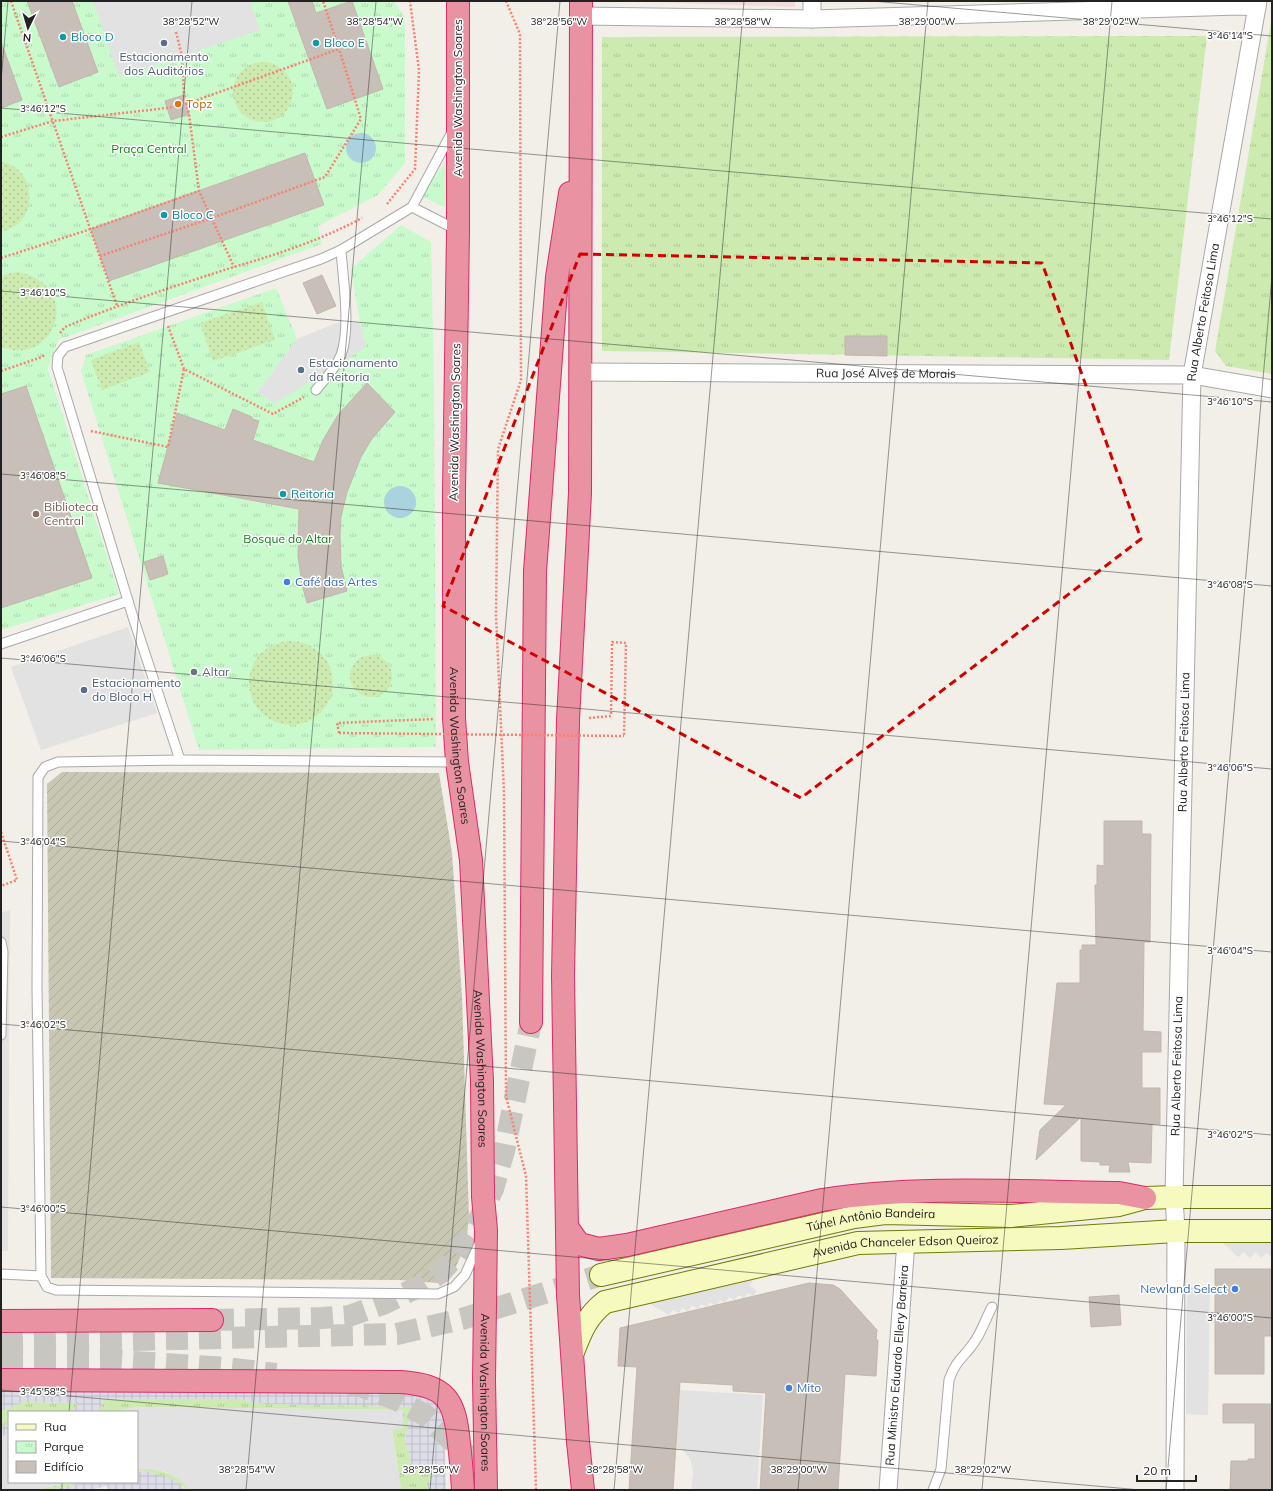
<svg xmlns="http://www.w3.org/2000/svg" width="1273" height="1491" viewBox="0 0 1273 1491" font-family="Mulish,sans-serif">
	<style>
		.commercial { fill: #f2dad9 }
		.construction { fill: url(#construction-furrows) }
		.grass { fill: url(#grass-tufts) }
		.park { fill: url(#park-tufts) }
		.garden { fill: url(#garden-dots) }
		.parking { fill: #e2e2e2 }
		.plaza { fill: url(#plaza-grid) }
		.water { fill: #aad3df }
		.building { fill: #c7bfb8; stroke: #c4b6ab }
		.lines { fill: none; stroke-linecap: round; stroke-linejoin: round }
		.secondary-tunnel { stroke: #c8c6c1; stroke-width: 22; stroke-dasharray: 22 11; stroke-linecap: butt }
		.highway-tunnel { stroke: #c8c6c1; stroke-width: 22; stroke-dasharray: 22 11; stroke-linecap: butt }
		.lane-casing { stroke: #a9a9a9; stroke-width: 11 }
		.street-casing { stroke: #a9a9a9; stroke-width: 19 }
		.secondary-casing { stroke: #707d05; stroke-width: 24 }
		.highway-casing { stroke: #dc2a67; stroke-width: 24 }
		.path { stroke: #fa8072; stroke-width: 2.5; stroke-dasharray: 2 2; stroke-linecap: butt }
		.lane { stroke: #fff; stroke-width: 9 }
		.street { stroke: #fff; stroke-width: 17 }
		.secondary { stroke: #f7fabf; stroke-width: 22 }
		.highway { stroke: #e892a2; stroke-width: 22 }
		.path-bridge { stroke: #fa8072; stroke-width: 2.5; stroke-dasharray: 2 2; stroke-linecap: butt }
		.marked { fill: none; stroke: #d40000; stroke-width: 3; stroke-dasharray: 8 5; stroke-linejoin: round }
		.ticks { fill: none; stroke: #222; stroke-width: 1; stroke-opacity: 0.45 }
		.culture-dot { fill: #0f9aa8; stroke: #fff; stroke-width: 1.5 }
		.service-dot { fill: #5c6f8a; stroke: #fff; stroke-width: 1.5 }
		.food-dot { fill: #e8710a; stroke: #fff; stroke-width: 1.5 }
		.education-dot { fill: #8d6e63; stroke: #fff; stroke-width: 1.5 }
		.shop-dot { fill: #3f7fe0; stroke: #fff; stroke-width: 1.5 }
		.worship-dot { fill: #6b7280; stroke: #fff; stroke-width: 1.5 }
		.labels { text-anchor: middle; stroke-width: 3; stroke-linejoin: round; paint-order: stroke }
		.culture-label { font-size: 12px; fill: #0d838f; stroke: #fff; text-anchor: start }
		.service-label { font-size: 12px; fill: #4e5e75; stroke: #fff; text-anchor: start }
		.street-label { font-size: 12px; fill: #222; stroke: #fff }
		.food-label { font-size: 12px; fill: #c56008; stroke: #fff; text-anchor: start }
		.park-label { font-size: 12px; fill: #0c8416; stroke: #fff }
		.education-label { font-size: 12px; fill: #785e54; stroke: #fff; text-anchor: start }
		.shop-label { font-size: 12px; fill: #366cbe; stroke: #fff; text-anchor: start }
		.worship-label { font-size: 12px; fill: #5b616d; stroke: #fff; text-anchor: start }
		.ticks-label { font-size: 10px; text-anchor: middle; fill: #222; stroke: #fff; stroke-width: 3; stroke-linejoin: round; paint-order: stroke }
	</style>
	<defs>
		<pattern id="construction-furrows" width="10" height="10" patternUnits="userSpaceOnUse"><rect width="10" height="10" fill="#c7c7b4"/><path d="M-1 1l2-2M0 10L10 0M9 11l2-2" fill="none" stroke="#abab9a"/></pattern>
		<pattern id="grass-tufts" width="24" height="20" patternUnits="userSpaceOnUse"><rect width="24" height="20" fill="#cdebb0"/><path d="M3 7l-1-3M5 7V3M7 7l1-3M15 17l-1-3M17 17v-4M19 17l1-3" fill="none" stroke="#b0c997"/></pattern>
		<pattern id="park-tufts" width="24" height="20" patternUnits="userSpaceOnUse"><rect width="24" height="20" fill="#c8facc"/><path d="M3 7l-1-3M5 7V3M7 7l1-3M15 17l-1-3M17 17v-4M19 17l1-3" fill="none" stroke="#acd6af"/></pattern>
		<pattern id="garden-dots" width="8" height="8" patternUnits="userSpaceOnUse"><rect width="8" height="8" fill="#cdebb0"/><path d="M2 2h.1M6 6h.1" fill="none" stroke="#b0c997" stroke-width="1.8" stroke-linecap="round"/></pattern>
		<pattern id="plaza-grid" width="8" height="8" patternUnits="userSpaceOnUse"><rect width="8" height="8" fill="#dddde8"/><path d="M0 4h8M4 0v8" fill="none" stroke="#bdbdc7"/></pattern>
	</defs>
	<rect width="100%" height="100%" fill="#f2efe9"/>
	<path class="commercial" d="M623 1H795V7Z"/>
	<path class="construction" d="M62 772 439 773 452 853 462 996 469 1217 466 1244 455 1269 437 1283 400 1280 51 1278 47 784Z"/>
	<g class="grass">
		<path d="M1272 16V374L1226 366 1215 351Z"/>
		<path d="M1207 36 1169 360 602 351V37Z"/>
		<path d="M103 1399H241L255 1403 266 1404 412 1407 405 1438 412 1467H425L437 1471 427 1484 428 1490H401L392 1429 403 1428V1410L138 1407 112 1412H99Z"/>
		<path d="M23 1402 79 1403 71 1412H9V1424L1 1426V1410H4Z"/>
		<path d="M145 1468C162 1470 180 1475 190 1490H185L184 1487 144 1471 137 1472V1469Z"/>
		<path d="M74 1482H88L51 1490H36Z"/>
	</g>
	<g class="park">
		<path d="M1 1H394L405 18V163L378 195 318 226 322 244 58 340 48 369 119 594 1 630Z"/>
		<path d="M448 159 450 209 420 196Z"/>
		<path d="M401 225 431 242 434 383 436 747 199 750 81 371 86 355 276 288 297 339 257 393 366 347 360 323 351 269Z"/>
	</g>
	<g class="garden">
		<circle cx="263" cy="92" r="30"/>
		<path d="M1 162C39 167 39 227 1 231Z"/>
		<path d="M19 272C85 287 54 368 1 347V277L6 274Z"/>
		<path d="M262 302 275 340 213 361 200 323Z"/>
		<path d="M139 342 150 372 102 390 91 360Z"/>
		<circle cx="291" cy="683" r="42"/>
		<circle cx="371" cy="676" r="21"/>
	</g>
	<g class="parking">
		<path d="M93 1H250L260 30 119 77Z"/>
		<path d="M336 323H360L366 347 275 403 257 393 297 339Z"/>
		<path d="M128 627 157 713 41 750 11 667Z"/>
		<path d="M10 910 8 1251H1V913Z"/>
		<path d="M1219 1239H1272V1258L1267 1253 1261 1258 1256 1252 1250 1258 1244 1252 1238 1257Z"/>
		<path d="M754 1278 750 1286 757 1291 753 1296 748 1293 744 1298 738 1295 735 1300 729 1297 725 1303 720 1300 716 1306 710 1302 707 1307 701 1304 698 1309 692 1305 688 1311 682 1308 679 1313 673 1310 669 1315 649 1303Z"/>
		<path d="M1187 1287H1210L1208 1415 1186 1414Z"/>
		<path d="M680 1390 763 1395 757 1490H691L693 1471 690 1459 683 1450 676 1447Z"/>
		<path d="M138 1407 403 1410V1428L392 1430 401 1490H190L181 1481 167 1472 151 1469H137V1412H112Z"/>
		<path d="M9 1434V1482H74L36 1490H1V1436Z"/>
	</g>
	<g class="plaza">
		<path d="M1 1389 406 1392 431 1397 442 1411 444 1418 446 1490H428L427 1484 436 1471 425 1467H412L405 1438 412 1407 266 1404 255 1403 241 1399H103L99 1412H71L78 1403 23 1402 4 1410H1Z"/>
		<path d="M9 1424V1434L1 1436V1426Z"/>
		<path d="M144 1471 168 1477 180 1484 185 1490H119L108 1489 107 1486 89 1490H51L88 1482H137V1472Z"/>
	</g>
	<g class="water">
		<circle cx="361" cy="148" r="15"/>
		<circle cx="400" cy="502" r="16"/>
	</g>
	<g class="building">
		<path d="M27 1H72L98 72 59 87Z"/>
		<path d="M288 1H312L316 13 352 1 383 89 327 109Z"/>
		<path d="M3 47 22 100 1 108V48Z"/>
		<path d="M184 95 189 114 171 120 165 101Z"/>
		<path d="M305 153 324 205 109 281 91 229Z"/>
		<path d="M322 275 336 306 317 314 303 283Z"/>
		<path d="M845 336H887V356L845 355Z"/>
		<path d="M367 383 395 412 371 440 361 457 347 492 341 517 340 534 341 566 347 591 307 603 302 584 298 556 299 509 158 483 177 413 225 430 233 409 252 417V419L259 421 253 440 314 462 323 440 338 415Z"/>
		<path d="M26 386 92 578 1 608V394Z"/>
		<path d="M163 556 168 574 150 580 144 562Z"/>
		<path d="M1104 821H1142V834H1151L1150 942H1144L1143 1031 1161 1032V1052H1142V1088H1160V1124H1152L1151 1163 1128 1162 1130 1172H1109L1110 1165H1100V1162L1081 1161V1117L1036 1160 1040 1130 1066 1105 1044 1104 1057 983H1080V950H1082V945H1096L1095 885H1097V865L1104 866Z"/>
		<path d="M1215 1269H1272V1336H1264V1374H1215Z"/>
		<path d="M809 1283 833 1285 840 1289 877 1330 876 1340H878L876 1376 845 1374 838 1490H760L766 1393 733 1391V1385L680 1382 673 1490H629L637 1367 618 1366 620 1328Z"/>
		<path d="M1119 1295 1121 1325 1091 1327 1089 1297Z"/>
		<path d="M1223 1404H1272V1490H1230L1231 1461H1248V1459H1255V1423H1223Z"/>
	</g>
	<g class="lines">
		<path class="secondary-tunnel" d="M1 1343 397 1334 462 1319 601 1275"/>
		<g class="highway-tunnel">
			<path d="M212 1320 322 1318 349 1316 383 1304 422 1285 440 1273 453 1259 475 1228 493 1189 504 1151 531 1022"/>
			<path d="M1 1361 104 1360 227 1368 276 1374"/>
			<path d="M350 1385 361 1386 397 1400 425 1415 465 1453 489 1490"/>
		</g>
		<defs>
			<g id="lane">
				<path d="M412 207 457 230"/>
				<path d="M316 390C324 380 336 368 341 355 351 328 343 280 341 250"/>
				<path d="M1 644 128 601"/>
				<path d="M180 760 132 614 57 367 58 356 65 347 321 259 341 250 412 207 453 130"/>
				<path d="M457 762 180 760 58 762 45 767 38 777 37 988 41 1276 47 1287 56 1290 438 1294 454 1287 465 1275 479 1244"/>
				<path d="M1 942 3 952 1 1035"/>
				<path d="M1 1274 41 1276"/>
				<path d="M933 1490 941 1469 949 1380C956 1359 965 1357 975 1341 982 1331 986 1318 992 1307"/>
			</g>
			<g id="street">
				<path d="M812 1V19"/>
				<path d="M581 16 812 19 1239 6 1257 7"/>
				<path id="s1" d="M581 372 1192 375 1272 389"/>
				<path id="s2" d="M888 1490 906 1241"/>
				<path id="s3" d="M1175 1490 1176 1231 1174 1197 1192 375 1258 1"/>
			</g>
			<g id="secondary">
				<path id="s4" d="M601 1275 854 1217 885 1213 1011 1216 1119 1205 1145 1198 1174 1197H1272"/>
				<path id="s5" d="M573 1352C581 1331 587 1316 605 1302L858 1243 1061 1238 1176 1231H1272"/>
			</g>
			<g id="highway">
				<path id="s6" d="M458 1V231L454 492V718L457 762 471 860 482 1081 483 1197 486 1230 484 1380 486 1490"/>
				<path d="M581 1 580 493 568 720 563 976 568 1295 578 1442 583 1490"/>
				<path d="M531 1022 535 571 557 277 570 193"/>
				<path d="M567 1227 579 1244 599 1249 627 1245 822 1200C920 1185 1020 1192 1119 1193L1145 1198"/>
				<path d="M1 1321 212 1320"/>
				<path d="M1 1380 400 1382C446 1385 455 1399 459 1444 461 1459 462 1474 463 1490"/>
			</g>
		</defs>
		<use href="#lane" class="lane-casing"/>
		<use href="#street" class="street-casing"/>
		<use href="#secondary" class="secondary-casing"/>
		<use href="#highway" class="highway-casing"/>
		<g class="path">
			<path d="M11 1 117 306"/>
			<path d="M506 1 520 34 521 380 498 449 496 615 504 793 506 1096 526 1176 536 1490"/>
			<path d="M176 32 182 56 184 95 189 114 199 191 234 267"/>
			<path d="M1 137 53 121 167 108 186 104 339 49"/>
			<path d="M387 204 415 169 419 70 410 1"/>
			<path d="M100 256 212 218 325 177 361 119 339 49 323 1"/>
			<path d="M1 258 91 229 199 191"/>
			<path d="M168 326 184 369"/>
			<path d="M60 333 65 327C120 304 177 285 234 267 278 254 321 240 362 218"/>
			<path d="M1 371 42 357 44 355"/>
			<path d="M91 431 168 447 184 369 273 414 304 397"/>
			<path d="M589 718 611 716 612 642 626 643 624 736"/>
			<path d="M339 733 337 723 434 719"/>
			<path d="M1 832 17 880 1 886"/>
		</g>
		<use href="#lane" class="lane"/>
		<use href="#street" class="street"/>
		<use href="#secondary" class="secondary"/>
		<use href="#highway" class="highway"/>
		<path class="path-bridge" d="M339 733 624 736"/>
	</g>
	<path class="marked" d="M580 254 1042 263 1141 539 801 798 443 606Z"/>
	<path class="ticks" d="M872 1 1272 36M1 81 8 1M1 108 1272 219M1 291 1272 402M1 474 1272 586M1 658 1272 769M1 841 1272 952M1 1024 1272 1135M1 1207 1272 1318M1 1390 1141 1490M69 1412 192 1M62 1490V1482M246 1490 376 1M430 1490 560 1M614 1490 744 1M798 1490 928 1M982 1490 1112 1M1166 1490 1272 276"/>
	<g class="culture-dot">
		<circle cx="63" cy="37" r="4"/>
		<circle cx="316" cy="43" r="4"/>
		<circle cx="164" cy="215" r="4"/>
		<circle cx="283" cy="494" r="4"/>
	</g>
	<g class="service-dot">
		<circle cx="164" cy="43" r="4"/>
		<circle cx="301" cy="370" r="4"/>
		<circle cx="84" cy="690" r="4"/>
	</g>
	<circle class="food-dot" cx="178" cy="104" r="4"/>
	<circle class="education-dot" cx="36" cy="514" r="4"/>
	<g class="shop-dot">
		<circle cx="287" cy="582" r="4"/>
		<circle cx="1235" cy="1289" r="4"/>
		<circle cx="789" cy="1388" r="4"/>
	</g>
	<circle class="worship-dot" cx="194" cy="672" r="4"/>
	<g class="labels">
		<g class="culture-label">
			<text x="71" y="41">Bloco D</text>
			<text x="324" y="47">Bloco E</text>
			<text x="172" y="219">Bloco C</text>
			<text x="291" y="498">Reitoria</text>
		</g>
		<g class="service-label">
			<text x="164" y="61" text-anchor="middle">Estacionamento<tspan x="164" dy="14">dos Auditórios</tspan></text>
			<text x="309" y="367">Estacionamento<tspan x="309" dy="14">da Reitoria</tspan></text>
			<text x="92" y="687">Estacionamento<tspan x="92" dy="14">do Bloco H</tspan></text>
		</g>
		<g class="street-label">
			<text transform="translate(458 98) rotate(-90)" y="4">Avenida Washington Soares</text>
			<text dy="4" stroke="none"><textPath href="#s3" startOffset="1179">Rua Alberto Feitosa Lima</textPath></text>
			<text dy="4" stroke="none"><textPath href="#s1" startOffset="305">Rua José Alves de Morais</textPath></text>
			<text transform="translate(455 422) rotate(-89)" y="4">Avenida Washington Soares</text>
			<text dy="4" stroke="none"><textPath href="#s3" startOffset="748">Rua Alberto Feitosa Lima</textPath></text>
			<text dy="4" stroke="none"><textPath href="#s6" startOffset="745">Avenida Washington Soares</textPath></text>
			<text dy="4" stroke="none"><textPath href="#s3" startOffset="424">Rua Alberto Feitosa Lima</textPath></text>
			<text dy="4" stroke="none"><textPath href="#s6" startOffset="1069">Avenida Washington Soares</textPath></text>
			<text dy="4" stroke="none"><textPath href="#s4" startOffset="276">Túnel Antônio Bandeira</textPath></text>
			<text dy="4" stroke="none"><textPath href="#s5" startOffset="367">Avenida Chanceler Edson Queiroz</textPath></text>
			<text dy="4" stroke="none"><textPath href="#s2" startOffset="125">Rua Ministro Eduardo Ellery Barreira</textPath></text>
			<text dy="4" stroke="none"><textPath href="#s6" startOffset="1393">Avenida Washington Soares</textPath></text>
		</g>
		<g class="food-label">
			<text x="186" y="108">Topz</text>
		</g>
		<g class="park-label">
			<text x="149" y="153">Praça Central</text>
			<text x="288" y="543">Bosque do Altar</text>
		</g>
		<g class="education-label">
			<text x="44" y="511">Biblioteca<tspan x="44" dy="14">Central</tspan></text>
		</g>
		<g class="shop-label">
			<text x="295" y="586">Café das Artes</text>
			<text x="1227" y="1293" text-anchor="end">Newland Select</text>
			<text x="797" y="1392">Mito</text>
		</g>
		<g class="worship-label">
			<text x="202" y="676">Altar</text>
		</g>
	</g>
	<g class="ticks-label">
		<text x="191" y="25">38°28'52"W</text>
		<text x="375" y="25">38°28'54"W</text>
		<text x="559" y="25">38°28'56"W</text>
		<text x="743" y="25">38°28'58"W</text>
		<text x="927" y="25">38°29'00"W</text>
		<text x="1111" y="25">38°29'02"W</text>
		<text x="1230" y="39">3°46'14"S</text>
		<text x="43" y="112">3°46'12"S</text>
		<text x="1230" y="222">3°46'12"S</text>
		<text x="43" y="296">3°46'10"S</text>
		<text x="1230" y="405">3°46'10"S</text>
		<text x="43" y="479">3°46'08"S</text>
		<text x="1230" y="588">3°46'08"S</text>
		<text x="43" y="662">3°46'06"S</text>
		<text x="1230" y="771">3°46'06"S</text>
		<text x="43" y="845">3°46'04"S</text>
		<text x="1230" y="954">3°46'04"S</text>
		<text x="43" y="1028">3°46'02"S</text>
		<text x="1230" y="1138">3°46'02"S</text>
		<text x="43" y="1212">3°46'00"S</text>
		<text x="1230" y="1321">3°46'00"S</text>
		<text x="43" y="1395">3°45'58"S</text>
		<text x="247" y="1473">38°28'54"W</text>
		<text x="431" y="1473">38°28'56"W</text>
		<text x="615" y="1473">38°28'58"W</text>
		<text x="799" y="1473">38°29'00"W</text>
		<text x="983" y="1473">38°29'02"W</text>
	</g>
	<rect width="1273" height="1491" fill="none" stroke="#222222" stroke-width="4"/>
	<rect x="8" y="1411" width="130" height="72" fill="#ffffff" stroke="#a7a7a7"/>
	<rect x="16" y="1424" width="20" height="6" fill="#f7fabf" stroke="#a7a7a7"/>
	<text x="44" y="1431" font-size="12" fill="#222222">Rua</text>
	<rect x="16" y="1441" width="20" height="12" fill="url(#park-tufts)" stroke="#a7a7a7"/>
	<text x="44" y="1451" font-size="12" fill="#222222">Parque</text>
	<rect x="16" y="1461" width="20" height="12" fill="#c7bfb8" stroke="#a7a7a7"/>
	<text x="44" y="1471" font-size="12" fill="#222222">Edifício</text>
	<g transform="translate(28 28) rotate(185)" stroke="#ffffff" stroke-width="3" paint-order="stroke">
	<path d="M0-3L7 15L0 10L-7 15Z" fill="#222222"/>
	<text y="-6" font-size="11" font-weight="bold" text-anchor="middle" fill="#222222">N</text>
	</g>
	<path d="M1137 1475v6h59v-6" fill="none" stroke="#222222" stroke-width="2"/>
	<text x="1143" y="1475" font-size="12" fill="#222222" stroke="#ffffff" stroke-width="3" paint-order="stroke">20 m</text>
</svg>
